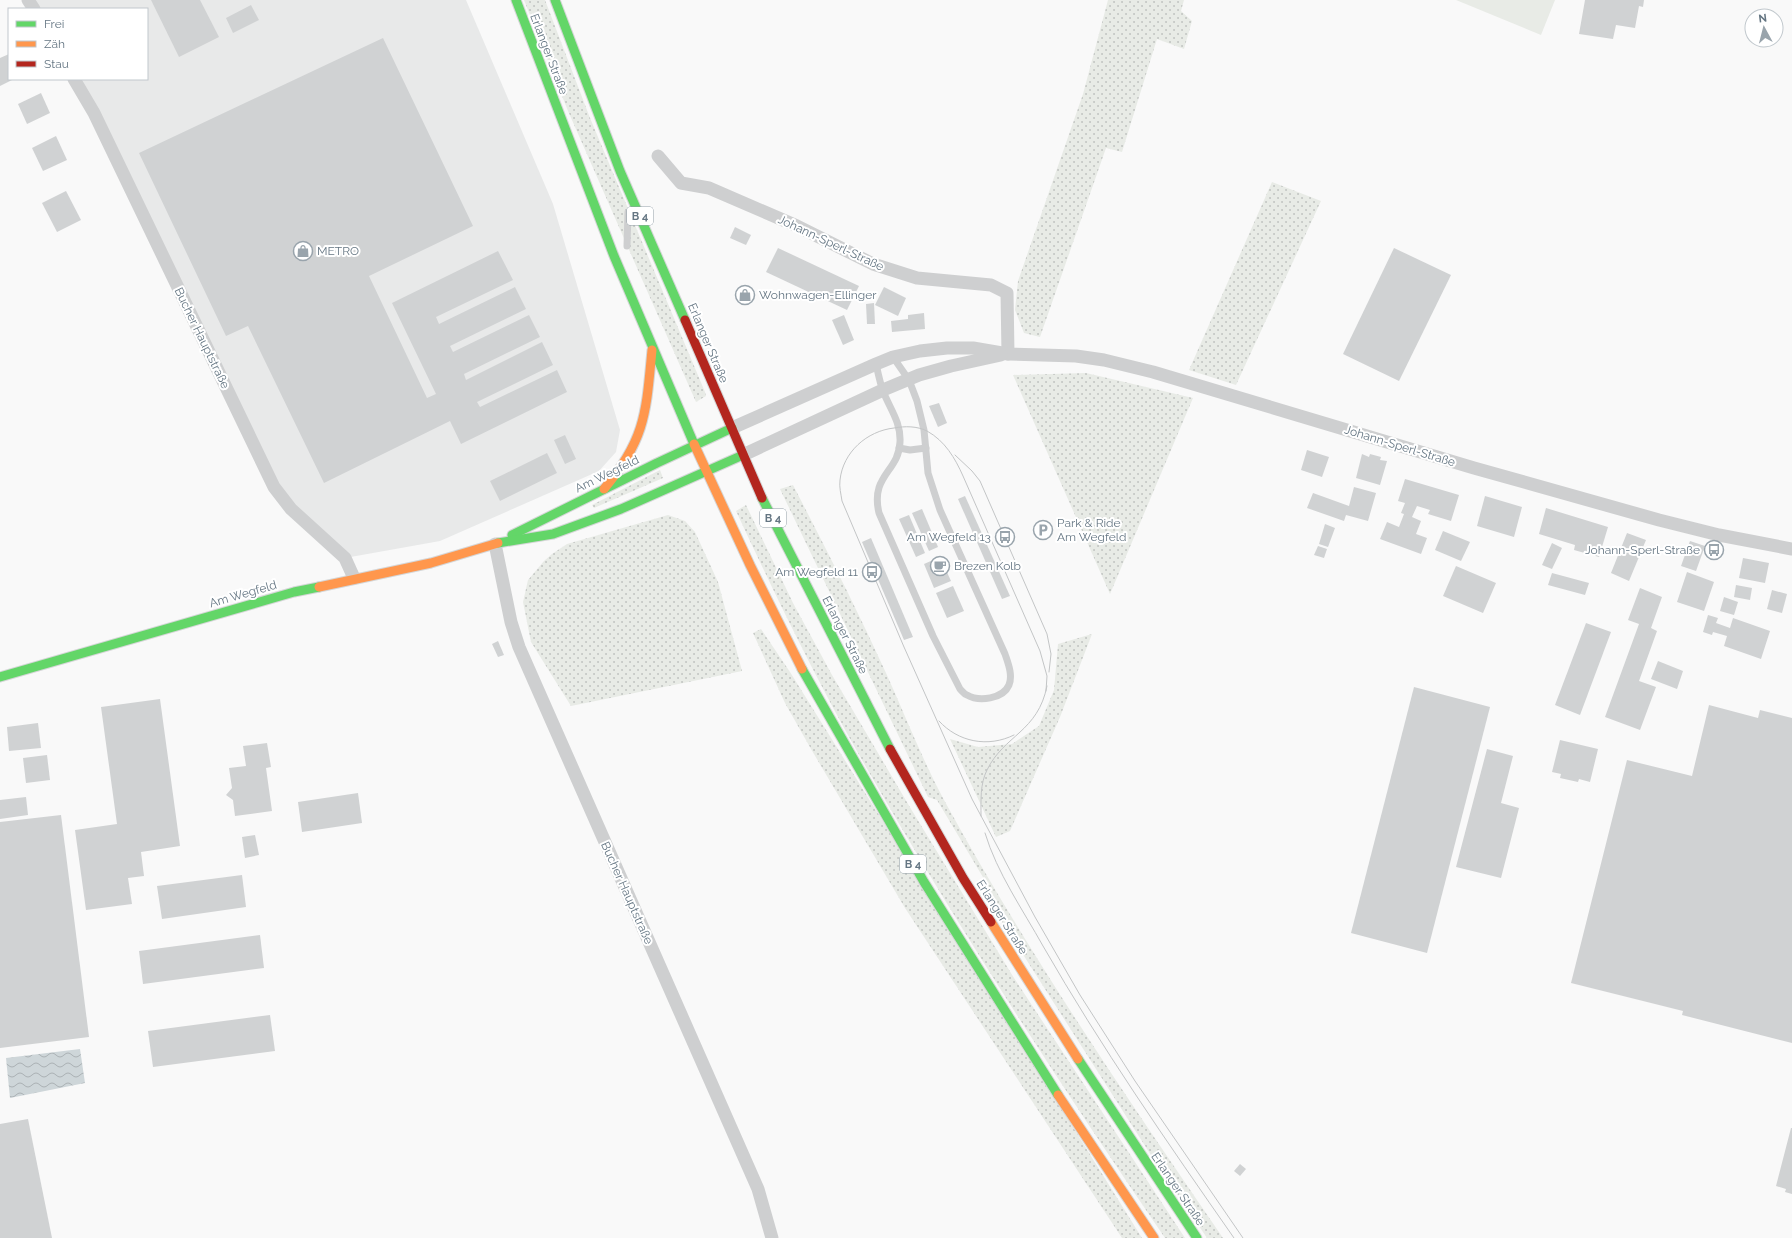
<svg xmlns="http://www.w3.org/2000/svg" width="1792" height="1238" viewBox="0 0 1792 1238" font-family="Raleway,sans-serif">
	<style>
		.built { fill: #e8e9e9 }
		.green { fill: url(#green-dots) }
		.pitch { fill: #e8ebe6 }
		.water { fill: url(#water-waves) }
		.building { fill: #d0d2d3 }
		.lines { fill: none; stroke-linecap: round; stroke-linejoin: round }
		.fast-casing { stroke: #d5d6d7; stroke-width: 11 }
		.slow-casing { stroke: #d5d6d7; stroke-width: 11 }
		.jam-casing { stroke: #d5d6d7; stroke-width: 11 }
		.lane { stroke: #cecfd0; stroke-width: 7 }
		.street { stroke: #cecfd0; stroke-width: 13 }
		.fast { stroke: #63d668; stroke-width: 9 }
		.slow { stroke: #ff974d; stroke-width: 9 }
		.jam { stroke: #b3261e; stroke-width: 9 }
		.tram { stroke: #c3c5c6; stroke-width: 1 }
		.labels { text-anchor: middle; stroke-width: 4; stroke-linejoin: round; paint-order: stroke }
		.shield { fill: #fff; stroke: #939fa8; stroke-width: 1 }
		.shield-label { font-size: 11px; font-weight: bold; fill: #657683 }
		.street-label { font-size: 12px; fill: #657683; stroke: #fff }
		.poi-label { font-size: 12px; fill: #657683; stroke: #fff; text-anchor: start }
	</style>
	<defs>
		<pattern id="green-dots" width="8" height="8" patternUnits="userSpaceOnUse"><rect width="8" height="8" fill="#e8ebe6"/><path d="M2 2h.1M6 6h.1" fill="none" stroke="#c0c3c0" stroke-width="1.8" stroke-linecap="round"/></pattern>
		<pattern id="water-waves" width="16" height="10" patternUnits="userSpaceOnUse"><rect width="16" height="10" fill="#ced6d9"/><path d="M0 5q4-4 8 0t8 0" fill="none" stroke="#abb2b5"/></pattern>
	</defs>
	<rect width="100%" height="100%" fill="#f9f9f9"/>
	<path class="built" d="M28 0H466L553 204 620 430 616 452 599 471 440 541 345 558 291 509 74 79H147V9H34Z"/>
	<g class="green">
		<path d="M524 0H545L590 118 705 392 706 396 696 402 568 111Z"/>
		<path d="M1108 0H1184L1181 11 1192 21 1184 49 1157 39 1122 152 1106 148 1040 337 1024 333 1015 310 1018 281 1083 94Z"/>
		<path d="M1272 182 1321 201 1236 385 1189 370Z"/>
		<path d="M1086 373 1193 398 1110 594 1013 375Z"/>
		<path d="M660 470 663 478 594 508 592 505Z"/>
		<path d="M793 485C825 547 857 609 886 673 905 715 922 759 944 800 1027 952 1125 1095 1223 1238H1207L1147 1149 987 898 990 889 937 800 928 797 780 489Z"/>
		<path d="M746 505 793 603 832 675 911 809 1014 978 1185 1238H1165C1057 1080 953 920 858 753 814 675 774 593 736 511Z"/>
		<path d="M668 515 685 521 695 532 718 582 742 671 571 706 531 642 523 602 528 580 544 561 552 554 567 544Z"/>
		<path d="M761 629 790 672 1142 1238H1122L905 908 811 749 785 703 753 633Z"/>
		<path d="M1092 634 1060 717 1010 831 996 837 950 739 978 747 1012 744 1039 726 1054 690 1058 644Z"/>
	</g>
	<path class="pitch" d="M1456 0H1555L1541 35Z"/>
	<path class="water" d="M80 1049 85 1083 10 1098 6 1058Z"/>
	<g class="building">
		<path d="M151 0H200L219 37 179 57Z"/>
		<path d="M1585 0H1644L1643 7 1639 6 1635 28 1616 25 1613 39 1579 34Z"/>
		<path d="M251 5 259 20 233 33 226 18Z"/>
		<path d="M383 38 473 226 369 276 427 398 436 394 392 303 498 251 513 280 436 317 439 324 515 287 526 309 450 346 453 352 529 315 540 337 464 374 466 380 542 342 553 365 477 402 480 407 557 370 567 392 461 444 450 421 324 483 248 326 226 336 139 153Z"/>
		<path d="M9 54V79H14L0 86V58Z"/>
		<path d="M41 93 50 113 27 124 18 104Z"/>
		<path d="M56 136 67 160 43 171 32 148Z"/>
		<path d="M66 191 81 220 57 232 42 203Z"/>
		<path d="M735 227 751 235 746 245 730 238Z"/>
		<path d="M778 248 859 286 847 310 766 272Z"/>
		<path d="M1394 248 1451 275 1399 381 1343 354Z"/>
		<path d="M884 287 906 298 898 316 875 305Z"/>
		<path d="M874 303 875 324H867L866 304Z"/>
		<path d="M924 313 925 329 892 332 891 321 908 319V315Z"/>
		<path d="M844 315 854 340 843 345 832 320Z"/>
		<path d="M939 403 947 423 938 427 929 406Z"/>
		<path d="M565 435 576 459 565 464 554 440Z"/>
		<path d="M1307 450 1329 457 1322 477 1301 470Z"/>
		<path d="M547 453 557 473 500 501 490 481Z"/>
		<path d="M1362 454 1369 457 1370 454 1381 457 1380 460 1387 461 1380 485 1356 478Z"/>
		<path d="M1405 479 1459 495 1451 521 1428 514 1430 510 1417 506 1412 517 1421 521 1416 534 1427 538 1421 554 1380 539 1387 522 1399 527 1404 514 1401 513 1405 503 1398 501Z"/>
		<path d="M1354 487 1376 493 1368 521 1346 515 1344 521 1307 508 1313 493 1349 506Z"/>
		<path d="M965 496 1010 596 1002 599 958 499Z"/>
		<path d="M1485 496 1522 507 1514 537 1477 526Z"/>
		<path d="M1546 508 1608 527 1599 557 1574 550 1575 545 1539 534Z"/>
		<path d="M922 509 938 547 929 551 912 513Z"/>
		<path d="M909 515 925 553 916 557 899 519Z"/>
		<path d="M1325 524 1335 528 1328 547 1319 544Z"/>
		<path d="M1443 531 1470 542 1461 561 1435 550Z"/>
		<path d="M1627 533 1646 540 1629 581 1611 573Z"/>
		<path d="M871 538 913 637 904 640 862 542Z"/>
		<path d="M1690 541 1705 546 1696 571 1681 566Z"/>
		<path d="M1552 543 1562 548 1552 569 1542 565Z"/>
		<path d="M1318 546 1327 549 1324 558 1314 555Z"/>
		<path d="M940 557 951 581 934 588 924 564Z"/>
		<path d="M1743 558 1769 563 1765 583 1739 578Z"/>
		<path d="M1456 566 1496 583 1483 613 1443 596Z"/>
		<path d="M1687 572 1714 582 1704 611 1677 602Z"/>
		<path d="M1552 573 1589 583 1585 595 1548 585Z"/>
		<path d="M1736 585 1752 588 1750 600 1734 597Z"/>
		<path d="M953 586 964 611 947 618 936 593Z"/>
		<path d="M1640 588 1662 597 1651 628 1657 631 1639 681 1656 687 1640 730 1605 717 1639 624 1628 620Z"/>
		<path d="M1772 590 1787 594 1782 613 1767 609Z"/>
		<path d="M1724 597 1738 602 1734 615 1720 611Z"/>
		<path d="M1708 615 1718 618 1716 623 1730 628 1733 618 1770 631 1761 659 1724 646 1727 636 1713 632 1712 635 1703 632Z"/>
		<path d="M1586 623 1611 632 1580 715 1555 705Z"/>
		<path d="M498 641 504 655 498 657 492 644Z"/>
		<path d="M1658 661 1683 671 1677 689 1651 679Z"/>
		<path d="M1414 687 1490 707 1427 953 1351 933Z"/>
		<path d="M160 699 180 846 141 852 144 876 128 878 132 904 86 910 75 830 117 824 101 707Z"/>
		<path d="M1709 705 1758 718 1760 710 1792 718V1043L1682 1015 1683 1011 1571 983 1627 760 1692 776Z"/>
		<path d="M38 723 41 748 9 751 7 727Z"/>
		<path d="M1560 740 1598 749 1590 782 1579 779 1578 782 1560 778 1561 774 1552 772Z"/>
		<path d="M267 743 271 767 266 768 272 811 235 816 233 800 226 795 232 788 229 768 246 766 243 746Z"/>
		<path d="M1487 749 1513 756 1501 803 1519 808 1501 878 1456 867Z"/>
		<path d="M47 755 50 780 26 783 23 758Z"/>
		<path d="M358 793 362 823 302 832 298 802Z"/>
		<path d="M26 797 28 815 0 819V800Z"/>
		<path d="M61 815 89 1037 0 1048V822Z"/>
		<path d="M255 835 259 855 245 858 242 837Z"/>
		<path d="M242 875 246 907 162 919 157 886Z"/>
		<path d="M260 935 264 968 143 984 139 951Z"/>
		<path d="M270 1015 275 1051 153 1067 148 1031Z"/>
		<path d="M28 1119 52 1238H0V1124Z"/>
		<path d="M1791 1128H1792V1194L1785 1192 1786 1189 1776 1186Z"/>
		<path d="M1240 1164 1246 1169 1240 1176 1234 1171Z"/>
	</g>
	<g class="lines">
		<defs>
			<g id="fast">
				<path d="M516 0 614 256 694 444"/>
				<path d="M555 0 620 171 685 320"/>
				<path d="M762 498 890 749"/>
				<path d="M512 535 657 463 732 428"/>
				<path d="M498 543 553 534 621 509 743 455"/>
				<path d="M802 669 924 882 1058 1095"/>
				<path d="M0 677 294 592 319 587"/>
				<path d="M1078 1059 1197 1238"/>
			</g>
			<g id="slow">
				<path d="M694 444 750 565 802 669"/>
				<path d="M604 489C646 439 646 412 652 350"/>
				<path d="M319 587 431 563 498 543"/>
				<path d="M991 922 1078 1059"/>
				<path d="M1058 1095 1154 1238"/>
			</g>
			<g id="jam">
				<path d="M685 320 762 498"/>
				<path d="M890 749 963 878 991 922"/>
			</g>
		</defs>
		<use href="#fast" class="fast-casing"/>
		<use href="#slow" class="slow-casing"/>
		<use href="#jam" class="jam-casing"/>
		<g class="lane">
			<path d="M627 246 628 212"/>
			<path d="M876 364C878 373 880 383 883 391 890 409 901 422 900 442 899 472 870 475 879 513L933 636 960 689C962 691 964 694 967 695 979 702 1003 699 1009 685 1013 675 1008 663 1005 654L940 510 928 473 924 430 917 401 909 380 893 357"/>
			<path d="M899 448 910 450 926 448"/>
		</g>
		<g class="street">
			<path d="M28 0 34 9"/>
			<path d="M74 79 94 113 274 487 291 509 345 558 354 578"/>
			<path d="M658 156 681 183 709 188 797 226 873 264 917 278 991 285 1007 293 1008 354"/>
			<path d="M732 428 876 364 893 357 920 351 947 348H973L1008 354 1076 356 1104 360 1153 372 1474 468 1659 520 1719 535 1792 549"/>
			<path d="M743 455 883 390 919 375 951 366 1001 355"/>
			<path d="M495 544 511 622 519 647 758 1189 772 1238"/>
		</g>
		<use href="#fast" class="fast"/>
		<use href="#slow" class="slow"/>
		<use href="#jam" class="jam"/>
		<g class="tram">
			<path d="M955 455 972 471 980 481 1047 634 1051 654 1049 672"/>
			<path d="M1046 691 1047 676 1040 651 963 476C955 458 945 441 927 431 917 426 905 426 894 428 867 431 843 452 840 480 839 487 841 494 842 501L904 647 972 799 1035 917 1080 995 1135 1081 1243 1238"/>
			<path d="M939 721C958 742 988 748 1014 735"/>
			<path d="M981 816C981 800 980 784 987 770 1004 735 1038 732 1047 686"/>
			<path d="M985 833C997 873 1023 910 1043 946 1101 1047 1167 1142 1234 1238"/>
		</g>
	</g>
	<defs>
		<symbol id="shop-ring" viewBox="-11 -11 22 22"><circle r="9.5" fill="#fff" stroke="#99a4ac" stroke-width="1.5"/><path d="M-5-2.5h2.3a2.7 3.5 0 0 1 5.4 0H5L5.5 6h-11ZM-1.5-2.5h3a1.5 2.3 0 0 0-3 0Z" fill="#99a4ac"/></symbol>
		<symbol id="parking-ring" viewBox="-11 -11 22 22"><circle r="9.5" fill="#fff" stroke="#99a4ac" stroke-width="1.5"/><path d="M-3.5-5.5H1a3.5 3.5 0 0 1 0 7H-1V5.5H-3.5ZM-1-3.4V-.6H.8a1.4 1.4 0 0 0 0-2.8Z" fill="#99a4ac"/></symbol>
		<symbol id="bus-ring" viewBox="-11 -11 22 22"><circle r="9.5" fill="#fff" stroke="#99a4ac" stroke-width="1.5"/><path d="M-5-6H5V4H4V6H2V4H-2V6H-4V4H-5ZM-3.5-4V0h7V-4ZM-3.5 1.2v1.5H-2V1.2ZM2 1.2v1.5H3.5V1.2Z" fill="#99a4ac"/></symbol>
		<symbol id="cafe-ring" viewBox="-11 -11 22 22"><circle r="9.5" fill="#fff" stroke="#99a4ac" stroke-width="1.5"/><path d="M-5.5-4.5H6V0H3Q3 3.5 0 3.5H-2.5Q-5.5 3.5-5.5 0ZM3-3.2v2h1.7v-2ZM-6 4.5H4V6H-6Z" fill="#99a4ac"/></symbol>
	</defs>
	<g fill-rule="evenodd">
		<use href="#shop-ring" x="292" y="240" width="22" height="22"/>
		<use href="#shop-ring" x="734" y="284" width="22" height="22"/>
		<use href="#parking-ring" x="1032" y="519" width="22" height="22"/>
		<use href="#bus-ring" x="994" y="526" width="22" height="22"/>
		<use href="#bus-ring" x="1703" y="539" width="22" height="22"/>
		<use href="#cafe-ring" x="929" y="555" width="22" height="22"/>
		<use href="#bus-ring" x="861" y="561" width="22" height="22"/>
	</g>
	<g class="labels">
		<g class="shield">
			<rect x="627" y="207" width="26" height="18" rx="3"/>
			<rect x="760" y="509" width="26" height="18" rx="3"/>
			<rect x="900" y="855" width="26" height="18" rx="3"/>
		</g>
		<g class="shield-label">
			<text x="640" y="220">B 4</text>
			<text x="773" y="522">B 4</text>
			<text x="913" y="868">B 4</text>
		</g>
		<g class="street-label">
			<text transform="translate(549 54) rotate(69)" y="4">Erlanger Straße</text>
			<text transform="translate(831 243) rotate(25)" y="4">Johann-Sperl-Straße</text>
			<text transform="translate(202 338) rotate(64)" y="4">Bucher Hauptstraße</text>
			<text transform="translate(708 343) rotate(67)" y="4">Erlanger Straße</text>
			<text transform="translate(1400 446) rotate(17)" y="4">Johann-Sperl-Straße</text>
			<text transform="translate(607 474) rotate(-26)" y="4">Am Wegfeld</text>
			<text transform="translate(243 594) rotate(-16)" y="4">Am Wegfeld</text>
			<text transform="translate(845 635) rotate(63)" y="4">Erlanger Straße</text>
			<text transform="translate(627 893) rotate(66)" y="4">Bucher Hauptstraße</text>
			<text transform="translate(1002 917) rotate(58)" y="4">Erlanger Straße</text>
			<text transform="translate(1178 1189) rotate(56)" y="4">Erlanger Straße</text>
		</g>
		<g class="poi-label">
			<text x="317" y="255">METRO</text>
			<text x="759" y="299">Wohnwagen-Ellinger</text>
			<text x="1057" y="527">Park &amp; Ride<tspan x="1057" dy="14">Am Wegfeld</tspan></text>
			<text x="991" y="541" text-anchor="end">Am Wegfeld 13</text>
			<text x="1700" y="554" text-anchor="end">Johann-Sperl-Straße</text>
			<text x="954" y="570">Brezen Kolb</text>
			<text x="858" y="576" text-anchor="end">Am Wegfeld 11</text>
		</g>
	</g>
	<rect x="8" y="8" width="140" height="72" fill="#ffffff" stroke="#c1c8cd"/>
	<rect x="16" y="21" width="20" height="6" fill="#63d668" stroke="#c1c8cd"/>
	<text x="44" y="28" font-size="12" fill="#657683">Frei</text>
	<rect x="16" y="41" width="20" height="6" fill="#ff974d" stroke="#c1c8cd"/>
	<text x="44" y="48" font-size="12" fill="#657683">Zäh</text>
	<rect x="16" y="61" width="20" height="6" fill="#b3261e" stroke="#c1c8cd"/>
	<text x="44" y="68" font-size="12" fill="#657683">Stau</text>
	<g transform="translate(1764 28) rotate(353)"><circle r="19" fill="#ffffff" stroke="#c1c8cd"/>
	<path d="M0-3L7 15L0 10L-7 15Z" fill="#99a4ac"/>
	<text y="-6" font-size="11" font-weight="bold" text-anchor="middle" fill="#657683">N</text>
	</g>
</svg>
